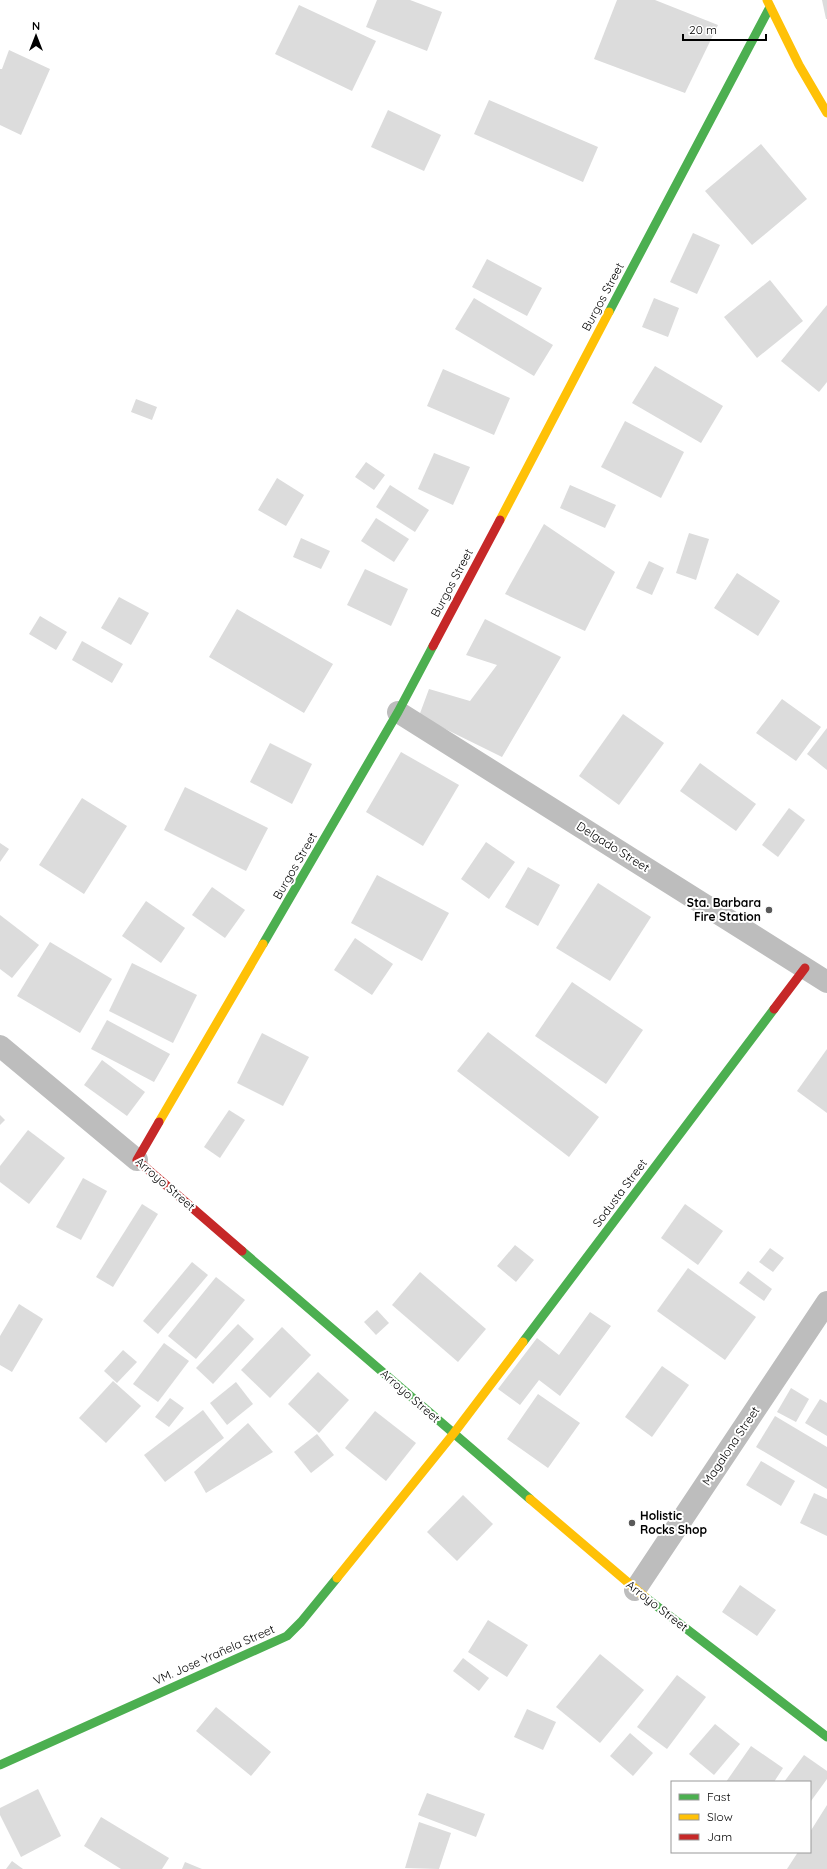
<svg xmlns="http://www.w3.org/2000/svg" width="827" height="1869" viewBox="0 0 827 1869" font-family="Quicksand,sans-serif">
	<style>
		.building { fill: #dcdcdc }
		.lines { fill: none; stroke-linecap: round; stroke-linejoin: round }
		.street { stroke: #bdbdbd; stroke-width: 22 }
		.fast { stroke: #4caf50; stroke-width: 9 }
		.slow { stroke: #ffc107; stroke-width: 9 }
		.jam { stroke: #c62828; stroke-width: 9 }
		.poi-dot { fill: #595959; stroke: #fff; stroke-width: 1.5 }
		.labels { text-anchor: middle; stroke-width: 4; stroke-linejoin: round; paint-order: stroke }
		.street-label { font-size: 12px; fill: #000; stroke: #fff }
		.poi-label { font-size: 12px; font-weight: bold; fill: #000; stroke: #fff; text-anchor: end }
	</style>
	<rect width="100%" height="100%" fill="#fff"/>
	<g class="building">
		<path d="M377 0H410L442 12 427 51 366 27Z"/>
		<path d="M617 0H655L718 25 685 93 594 59Z"/>
		<path d="M822 0H827V19H826Z"/>
		<path d="M299 5 376 41 352 91 275 54Z"/>
		<path d="M9 50 50 69 21 135 0 125V69H2Z"/>
		<path d="M489 100 598 147 583 182 474 134Z"/>
		<path d="M388 110 441 135 424 171 371 147Z"/>
		<path d="M761 144 807 199 752 245 705 191Z"/>
		<path d="M693 233 720 245 697 294 670 282Z"/>
		<path d="M487 259 542 288 527 316 472 287Z"/>
		<path d="M770 280 803 321 757 358 724 317Z"/>
		<path d="M474 298 553 345 534 376 455 329Z"/>
		<path d="M654 298 679 308 668 337 642 327Z"/>
		<path d="M827 305V382L819 392 781 361Z"/>
		<path d="M655 366 723 406 701 443 632 403Z"/>
		<path d="M443 369 510 398 494 435 427 406Z"/>
		<path d="M136 399 157 407 152 420 131 412Z"/>
		<path d="M625 421 684 452 661 498 601 467Z"/>
		<path d="M434 453 470 467 453 505 418 489Z"/>
		<path d="M366 462 385 475 374 490 355 477Z"/>
		<path d="M277 478 304 495 286 526 258 510Z"/>
		<path d="M390 485 429 510 415 532 376 507Z"/>
		<path d="M570 485 616 505 605 528 560 508Z"/>
		<path d="M376 518 409 539 394 562 361 541Z"/>
		<path d="M544 524 615 572 585 631 505 594Z"/>
		<path d="M689 533 709 539 696 580 676 573Z"/>
		<path d="M301 538 330 551 321 569 293 557Z"/>
		<path d="M649 561 664 568 652 595 636 588Z"/>
		<path d="M365 569 408 589 391 626 347 605Z"/>
		<path d="M737 573 780 601 758 636 714 608Z"/>
		<path d="M119 597 149 613 131 645 101 628Z"/>
		<path d="M237 609 333 664 304 713 209 657Z"/>
		<path d="M40 616 67 632 56 650 29 634Z"/>
		<path d="M485 619 561 657 502 757 419 716 429 689 470 701 497 665 466 655Z"/>
		<path d="M82 641 123 664 112 683 72 660Z"/>
		<path d="M782 699 821 727 796 761 756 733Z"/>
		<path d="M623 714 664 743 619 805 579 776Z"/>
		<path d="M827 728V770L807 754Z"/>
		<path d="M270 743 312 764 292 804 250 782Z"/>
		<path d="M401 752 459 785 423 846 366 812Z"/>
		<path d="M700 763 756 804 736 831 680 791Z"/>
		<path d="M185 787 268 828 246 871 164 830Z"/>
		<path d="M82 798 127 826 84 894 39 865Z"/>
		<path d="M789 808 805 820 778 857 762 845Z"/>
		<path d="M486 842 515 862 489 899 461 879Z"/>
		<path d="M0 843 9 849 0 862Z"/>
		<path d="M528 867 560 885 538 926 505 907Z"/>
		<path d="M377 875 449 913 422 961 351 923Z"/>
		<path d="M598 883 651 917 610 981 556 948Z"/>
		<path d="M212 887 245 910 225 938 192 915Z"/>
		<path d="M146 901 185 928 161 963 122 936Z"/>
		<path d="M0 915 39 945 12 978 0 969Z"/>
		<path d="M355 938 393 964 372 995 334 970Z"/>
		<path d="M50 942 112 979 80 1033 17 996Z"/>
		<path d="M132 963 197 995 173 1043 109 1011Z"/>
		<path d="M572 982 643 1030 606 1084 535 1036Z"/>
		<path d="M107 1020 170 1054 154 1082 91 1049Z"/>
		<path d="M488 1032 599 1117 569 1157 457 1071Z"/>
		<path d="M262 1033 309 1057 283 1106 237 1083Z"/>
		<path d="M827 1049V1113L797 1091Z"/>
		<path d="M102 1060 145 1092 127 1116 84 1085Z"/>
		<path d="M229 1110 245 1120 220 1158 204 1147Z"/>
		<path d="M0 1115 5 1120 0 1125Z"/>
		<path d="M28 1130 65 1158 29 1204 0 1182V1166Z"/>
		<path d="M83 1178 107 1191 81 1240 56 1227Z"/>
		<path d="M142 1204 158 1214 113 1287 96 1277Z"/>
		<path d="M685 1204 723 1231 698 1265 661 1238Z"/>
		<path d="M515 1245 534 1260 516 1282 497 1266Z"/>
		<path d="M770 1248 784 1258 773 1272 759 1262Z"/>
		<path d="M192 1262 208 1275 158 1334 143 1321Z"/>
		<path d="M688 1268 756 1317 725 1360 657 1311Z"/>
		<path d="M748 1271 772 1289 764 1301 739 1283Z"/>
		<path d="M420 1272 486 1329 458 1362 392 1305Z"/>
		<path d="M216 1277 245 1300 196 1359 168 1336Z"/>
		<path d="M19 1304 43 1319 12 1372 0 1365V1336Z"/>
		<path d="M377 1310 389 1323 376 1335 364 1322Z"/>
		<path d="M590 1312 611 1326 560 1396 539 1380 520 1405 498 1389 537 1338 559 1355Z"/>
		<path d="M238 1324 254 1339 213 1384 196 1368Z"/>
		<path d="M282 1327 311 1355 270 1398 241 1370Z"/>
		<path d="M164 1343 189 1361 158 1402 133 1384Z"/>
		<path d="M123 1350 137 1362 117 1383 104 1371Z"/>
		<path d="M662 1366 689 1385 652 1437 625 1417Z"/>
		<path d="M318 1372 349 1400 319 1433 288 1404Z"/>
		<path d="M113 1381 141 1406 106 1443 79 1418Z"/>
		<path d="M236 1382 253 1404 227 1425 210 1403Z"/>
		<path d="M791 1388 809 1399 796 1422 777 1412Z"/>
		<path d="M538 1394 580 1423 548 1468 507 1439Z"/>
		<path d="M170 1398 184 1408 169 1427 155 1417Z"/>
		<path d="M820 1399 827 1403V1436L805 1423Z"/>
		<path d="M203 1410 224 1438 165 1482 144 1455Z"/>
		<path d="M375 1411 416 1443 386 1481 345 1448Z"/>
		<path d="M775 1416 827 1447V1489L756 1447Z"/>
		<path d="M248 1423 273 1452 206 1493 194 1472Z"/>
		<path d="M317 1434 334 1455 311 1473 294 1452Z"/>
		<path d="M761 1461 795 1481 781 1506 746 1485Z"/>
		<path d="M814 1493 827 1499V1536L800 1523Z"/>
		<path d="M463 1495 493 1524 457 1561 427 1532Z"/>
		<path d="M740 1585 776 1610 757 1636 722 1612Z"/>
		<path d="M488 1620 528 1645 507 1677 468 1652Z"/>
		<path d="M600 1654 644 1690 600 1743 556 1707Z"/>
		<path d="M463 1658 489 1678 479 1691 453 1671Z"/>
		<path d="M677 1675 706 1697 667 1749 637 1727Z"/>
		<path d="M216 1707 271 1752 251 1776 196 1731Z"/>
		<path d="M527 1709 556 1722 543 1750 514 1737Z"/>
		<path d="M715 1724 740 1744 714 1775 689 1754Z"/>
		<path d="M630 1733 653 1753 633 1776 610 1756Z"/>
		<path d="M751 1746 783 1768 774 1782H726Z"/>
		<path d="M804 1755 827 1771V1779L811 1801 810 1782H784Z"/>
		<path d="M38 1789 61 1836 21 1857 0 1815V1808Z"/>
		<path d="M427 1793 485 1814 476 1837 418 1815Z"/>
		<path d="M827 1805V1869H787L798 1852H810V1832Z"/>
		<path d="M101 1817 169 1858 162 1869H121L84 1846Z"/>
		<path d="M419 1822 451 1833 439 1869 405 1868Z"/>
		<path d="M12 1861 23 1869H6Z"/>
		<path d="M185 1862 202 1869H182Z"/>
	</g>
	<g class="lines">
		<g class="street">
			<path d="M398 712 827 982"/>
			<path d="M0 1046 137 1160"/>
			<path d="M635 1590 827 1302"/>
		</g>
		<g class="fast">
			<path d="M609 312 770 7"/>
			<path d="M263 944 398 712 433 646"/>
			<path d="M242 1251 530 1499"/>
			<path d="M523 1342 774 1009"/>
			<path d="M645 1597 827 1737"/>
			<path d="M0 1765 287 1636 301 1622 337 1578"/>
		</g>
		<g class="slow">
			<path d="M767 0 799 65 827 113"/>
			<path d="M500 520 609 312"/>
			<path d="M159 1122 263 944"/>
			<path d="M530 1499 645 1597"/>
			<path d="M337 1578 454 1433 523 1342"/>
		</g>
		<g class="jam">
			<path d="M433 646 500 520"/>
			<path d="M774 1009 805 968"/>
			<path d="M159 1122 137 1160 242 1251"/>
		</g>
	</g>
	<g class="poi-dot">
		<circle cx="769" cy="910" r="4"/>
		<circle cx="632" cy="1523" r="4"/>
	</g>
	<g class="labels">
		<g class="street-label">
			<text transform="translate(603 297) rotate(-62)" y="4">Burgos Street</text>
			<text transform="translate(452 583) rotate(-62)" y="4">Burgos Street</text>
			<text transform="translate(613 847) rotate(32)" y="4">Delgado Street</text>
			<text transform="translate(295 866) rotate(-60)" y="4">Burgos Street</text>
			<text transform="translate(165 1184) rotate(41)" y="4">Arroyo Street</text>
			<text transform="translate(620 1193) rotate(-53)" y="4">Sodusta Street</text>
			<text transform="translate(410 1396) rotate(41)" y="4">Arroyo Street</text>
			<text transform="translate(731 1446) rotate(-56)" y="4">Magalona Street</text>
			<text transform="translate(657 1606) rotate(38)" y="4">Arroyo Street</text>
			<text transform="translate(214 1655) rotate(-24)" y="4">VM. Jose Yrañela Street</text>
		</g>
		<g class="poi-label">
			<text x="761" y="907">Sta. Barbara<tspan x="761" dy="14">Fire Station</tspan></text>
			<text x="640" y="1520" text-anchor="start">Holistic<tspan x="640" dy="14">Rocks Shop</tspan></text>
		</g>
	</g>
	<rect x="671" y="1781" width="140" height="72" fill="#ffffff" stroke="#999999"/>
	<rect x="679" y="1794" width="20" height="6" fill="#4caf50" stroke="#999999"/>
	<text x="707" y="1801" font-size="12" fill="#000000">Fast</text>
	<rect x="679" y="1814" width="20" height="6" fill="#ffc107" stroke="#999999"/>
	<text x="707" y="1821" font-size="12" fill="#000000">Slow</text>
	<rect x="679" y="1834" width="20" height="6" fill="#c62828" stroke="#999999"/>
	<text x="707" y="1841" font-size="12" fill="#000000">Jam</text>
	<g transform="translate(36 36)" stroke="#ffffff" stroke-width="3" paint-order="stroke">
	<path d="M0-3L7 15L0 10L-7 15Z" fill="#000000"/>
	<text y="-6" font-size="11" font-weight="bold" text-anchor="middle" fill="#000000">N</text>
	</g>
	<path d="M683 34v6h83v-6" fill="none" stroke="#000000" stroke-width="2"/>
	<text x="689" y="34" font-size="12" fill="#000000" stroke="#ffffff" stroke-width="3" paint-order="stroke">20 m</text>
</svg>
